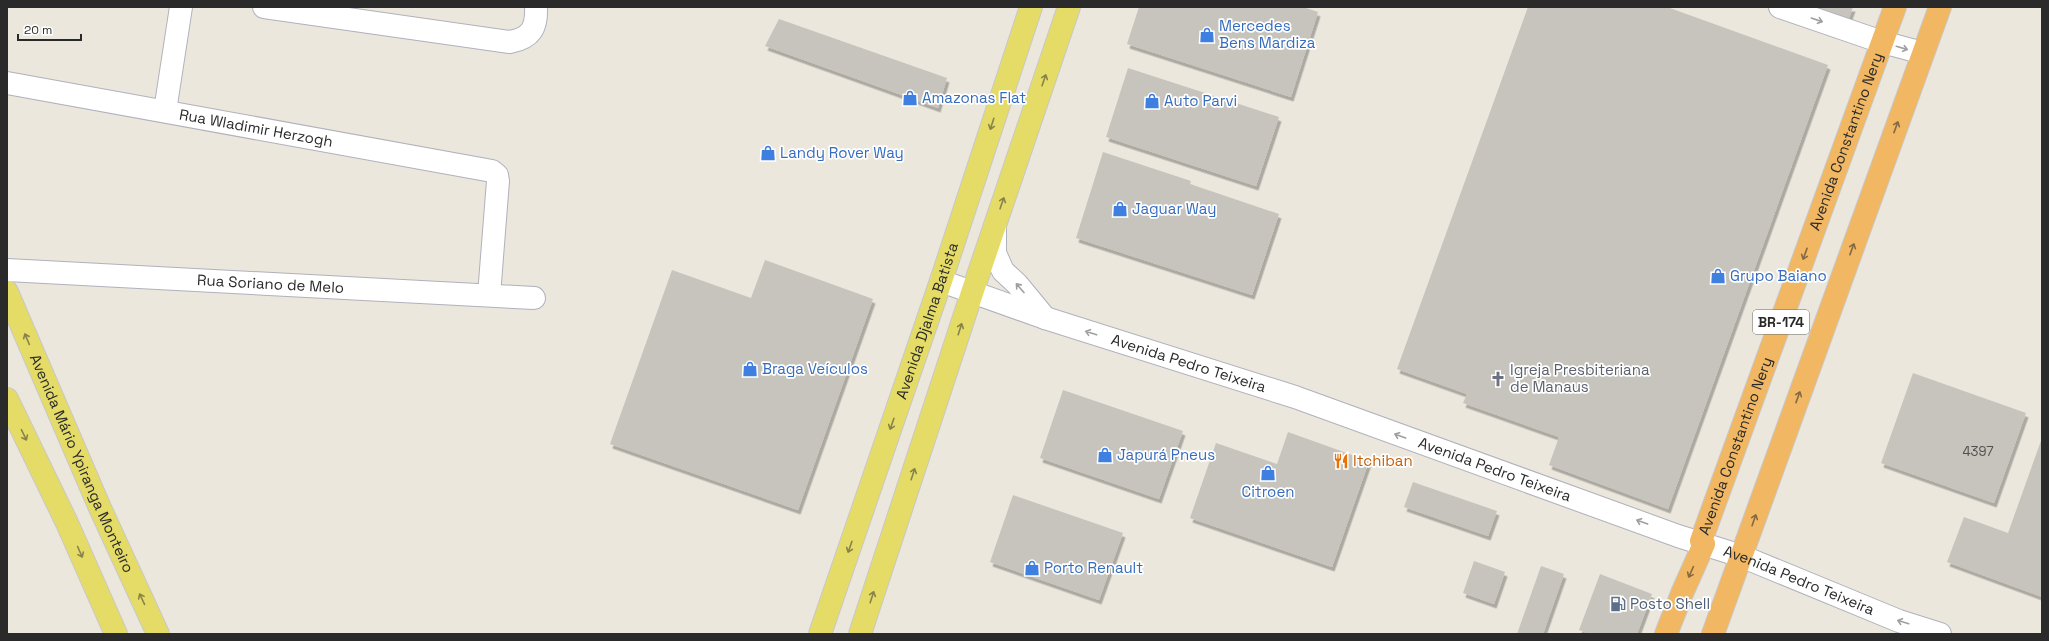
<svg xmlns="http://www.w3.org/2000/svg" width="2049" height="641" viewBox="0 0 2049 641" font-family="'Space Grotesk',sans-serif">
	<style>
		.building { fill: #c6c4bc; filter: url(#shadow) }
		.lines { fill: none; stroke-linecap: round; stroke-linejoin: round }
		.minor-casing { stroke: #b0b1bc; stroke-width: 24 }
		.major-casing { stroke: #c8c8c8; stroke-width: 24 }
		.highway-casing { stroke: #c8c8c8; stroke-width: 24 }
		.minor { stroke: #fff; stroke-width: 22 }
		.major { stroke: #e5dc68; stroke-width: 22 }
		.highway { stroke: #f1b762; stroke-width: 22 }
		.oneway { stroke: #9f9f9f }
		.oneway2 { stroke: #888349 }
		.oneway3 { stroke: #846943 }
		.labels { text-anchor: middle; stroke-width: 3.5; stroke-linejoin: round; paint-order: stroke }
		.number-label { font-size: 13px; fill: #51504e }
		.shield { fill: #fff; stroke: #6a6a6a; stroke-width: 1 }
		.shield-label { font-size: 14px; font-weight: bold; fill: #2a2a2a }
		.shop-label { font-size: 15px; fill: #366cbe; stroke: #fff; text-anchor: start }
		.street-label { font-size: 15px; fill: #2a2a2a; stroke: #fff }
		.worship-label { font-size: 15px; fill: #5b616d; stroke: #fff; text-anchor: start }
		.food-label { font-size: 15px; fill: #c56008; stroke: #fff; text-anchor: start }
		.service-label { font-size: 15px; fill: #4e5e75; stroke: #fff; text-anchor: start }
	</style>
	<defs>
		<filter id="shadow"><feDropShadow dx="2.5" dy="4.5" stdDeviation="0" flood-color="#0004"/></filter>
	</defs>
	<rect width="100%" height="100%" fill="#ebe7dd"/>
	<g class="building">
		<path d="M1139 7H1303L1318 12 1291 97 1127 44Z"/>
		<path d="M1528 7H1667L1828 65 1668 509 1549 465 1559 437 1463 403 1467 394 1397 369Z"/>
		<path d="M1811 7H1853L1848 21Z"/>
		<path d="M779 19 947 78 938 108 765 46Z"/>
		<path d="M1128 68 1279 117 1256 186 1106 137Z"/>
		<path d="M1103 152 1191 181 1190 184 1279 214 1252 295 1076 238Z"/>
		<path d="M765 260 873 299 798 510 610 444 672 270 751 298Z"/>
		<path d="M1913 373 2026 413 1994 503 1881 463Z"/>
		<path d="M1063 390 1183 431 1159 499 1040 458Z"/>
		<path d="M1288 432 1369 461 1332 567 1190 518 1216 443 1277 464Z"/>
		<path d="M2042 438V597L1947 562 1964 517 2008 533Z"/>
		<path d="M1413 482 1497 511 1488 536 1404 507Z"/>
		<path d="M1013 495 1123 533 1099 600 990 562Z"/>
		<path d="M1474 561 1505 572 1494 604 1463 593Z"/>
		<path d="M1541 566 1564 574 1543 634H1517Z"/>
		<path d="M1600 574 1652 594 1637 634H1590L1579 630Z"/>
	</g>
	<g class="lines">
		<defs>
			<g id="minor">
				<path d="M264 7 510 42C531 38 537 28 536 7"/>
				<path d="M1780 7 1882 42 1923 53"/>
				<path id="s1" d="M7 83 492 171 497 175 498 181 489 295"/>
				<path d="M165 111 181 7"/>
				<path d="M995 226V253L1003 271 1017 284 1045 318"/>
				<path id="s2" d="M7 270 534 298"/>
				<path id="s3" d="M941 281 1045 318 1295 397 1678 536 1741 556 1899 621 1940 634"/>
			</g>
			<g id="major">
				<path id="s4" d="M7 292 100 508 158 634"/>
				<path d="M7 399 67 523 116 634"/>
				<path id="s5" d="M820 634 941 281 1031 7"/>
				<path d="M860 634 972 293 1069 7"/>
			</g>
			<g id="highway">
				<path id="s6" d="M1666 634 1683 591 1704 544 1701 541 1895 7"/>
				<path d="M1713 634 1940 7"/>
			</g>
		</defs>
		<use href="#minor" class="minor-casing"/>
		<use href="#major" class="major-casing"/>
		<use href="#highway" class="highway-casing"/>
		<use href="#minor" class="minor"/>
		<use href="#major" class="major"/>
		<use href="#highway" class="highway"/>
	</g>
	<defs><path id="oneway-shaft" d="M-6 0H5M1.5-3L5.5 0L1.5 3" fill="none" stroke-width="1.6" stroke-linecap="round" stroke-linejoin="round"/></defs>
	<g class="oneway">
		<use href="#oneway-shaft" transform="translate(1817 20) rotate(19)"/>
		<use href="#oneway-shaft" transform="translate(1902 48) rotate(16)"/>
		<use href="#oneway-shaft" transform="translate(1020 288) rotate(-131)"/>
		<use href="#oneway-shaft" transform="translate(1091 333) rotate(-162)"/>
		<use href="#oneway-shaft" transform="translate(1400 436) rotate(-160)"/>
		<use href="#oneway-shaft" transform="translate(1642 522) rotate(-160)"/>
		<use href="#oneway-shaft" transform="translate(1903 622) rotate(-163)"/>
	</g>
	<g class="oneway2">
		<use href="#oneway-shaft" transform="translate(1044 80) rotate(-71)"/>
		<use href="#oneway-shaft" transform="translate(992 124) rotate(108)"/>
		<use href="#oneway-shaft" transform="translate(1002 203) rotate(-71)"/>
		<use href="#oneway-shaft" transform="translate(960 329) rotate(-72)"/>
		<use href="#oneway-shaft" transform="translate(27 339) rotate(-113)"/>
		<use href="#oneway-shaft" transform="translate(892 424) rotate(109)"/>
		<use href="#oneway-shaft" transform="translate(24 435) rotate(64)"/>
		<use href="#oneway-shaft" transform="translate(913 474) rotate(-72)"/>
		<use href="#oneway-shaft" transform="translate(850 547) rotate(109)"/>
		<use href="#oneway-shaft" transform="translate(80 552) rotate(66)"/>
		<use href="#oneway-shaft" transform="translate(872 597) rotate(-72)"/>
		<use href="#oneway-shaft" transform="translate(142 599) rotate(-115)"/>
	</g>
	<g class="oneway3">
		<use href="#oneway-shaft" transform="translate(1896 127) rotate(-70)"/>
		<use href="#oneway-shaft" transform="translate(1852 249) rotate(-70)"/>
		<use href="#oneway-shaft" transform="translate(1805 254) rotate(110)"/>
		<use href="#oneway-shaft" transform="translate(1798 397) rotate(-70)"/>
		<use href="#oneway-shaft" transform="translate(1754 520) rotate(-71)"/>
		<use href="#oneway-shaft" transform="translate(1691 572) rotate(114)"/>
	</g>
	<defs>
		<symbol id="shop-bare" viewBox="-9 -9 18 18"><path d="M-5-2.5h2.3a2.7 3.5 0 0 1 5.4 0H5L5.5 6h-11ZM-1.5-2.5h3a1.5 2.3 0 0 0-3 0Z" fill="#3f7fe0" stroke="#fff" stroke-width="2.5" paint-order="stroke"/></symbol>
		<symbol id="church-bare" viewBox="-9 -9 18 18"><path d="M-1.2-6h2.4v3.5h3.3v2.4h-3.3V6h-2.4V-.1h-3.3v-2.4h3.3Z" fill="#6b7280" stroke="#fff" stroke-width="2.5" paint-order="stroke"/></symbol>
		<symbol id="restaurant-bare" viewBox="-9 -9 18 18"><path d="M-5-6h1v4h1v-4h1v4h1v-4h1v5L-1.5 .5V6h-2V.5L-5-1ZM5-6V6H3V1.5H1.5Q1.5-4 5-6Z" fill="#e8710a" stroke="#fff" stroke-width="2.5" paint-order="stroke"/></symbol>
		<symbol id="fuel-bare" viewBox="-9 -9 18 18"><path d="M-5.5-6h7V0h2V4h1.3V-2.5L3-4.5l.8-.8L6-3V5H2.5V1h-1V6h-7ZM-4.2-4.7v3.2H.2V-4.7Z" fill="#5c6f8a" stroke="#fff" stroke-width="2.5" paint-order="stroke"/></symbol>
	</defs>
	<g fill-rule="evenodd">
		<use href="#shop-bare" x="1196" y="24" width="22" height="22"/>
		<use href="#shop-bare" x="899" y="87" width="22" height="22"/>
		<use href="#shop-bare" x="1141" y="90" width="22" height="22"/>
		<use href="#shop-bare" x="757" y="142" width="22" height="22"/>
		<use href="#shop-bare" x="1109" y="198" width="22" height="22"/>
		<use href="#shop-bare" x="1707" y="265" width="22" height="22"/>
		<use href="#shop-bare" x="739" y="358" width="22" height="22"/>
		<use href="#church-bare" x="1487" y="368" width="22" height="22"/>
		<use href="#shop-bare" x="1094" y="444" width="22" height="22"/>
		<use href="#restaurant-bare" x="1330" y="450" width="22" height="22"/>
		<use href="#shop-bare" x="1257" y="462" width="22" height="22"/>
		<use href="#shop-bare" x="1021" y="557" width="22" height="22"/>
		<use href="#fuel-bare" x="1607" y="593" width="22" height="22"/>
	</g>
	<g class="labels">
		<g class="number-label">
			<text x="1978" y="456">4397</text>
		</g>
		<rect class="shield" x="1753" y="310" width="56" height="24" rx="3"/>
		<g class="shield-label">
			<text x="1781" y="327">BR-174</text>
		</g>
		<g class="shop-label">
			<text x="1219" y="31">Mercedes<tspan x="1219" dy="17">Bens Mardiza</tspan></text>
			<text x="922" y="103">Amazonas Flat</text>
			<text x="1164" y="106">Auto Parvi</text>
			<text x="780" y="158">Landy Rover Way</text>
			<text x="1132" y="214">Jaguar Way</text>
			<text x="1730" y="281">Grupo Baiano</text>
			<text x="762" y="374">Braga Veículos</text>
			<text x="1117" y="460">Japurá Pneus</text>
			<text x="1268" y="497" text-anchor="middle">Citroen</text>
			<text x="1044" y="573">Porto Renault</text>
		</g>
		<g class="street-label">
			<text dy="5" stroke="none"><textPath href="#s1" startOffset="253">Rua Wladimir Herzogh</textPath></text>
			<text dy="5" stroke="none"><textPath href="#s6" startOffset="527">Avenida Constantino Nery</textPath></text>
			<text dy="5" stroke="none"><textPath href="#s2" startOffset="264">Rua Soriano de Melo</textPath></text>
			<text dy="5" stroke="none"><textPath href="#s5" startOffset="331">Avenida Djalma Batista</textPath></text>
			<text dy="5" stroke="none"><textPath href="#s3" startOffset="261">Avenida Pedro Teixeira</textPath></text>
			<text dy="5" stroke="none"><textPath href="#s6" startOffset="203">Avenida Constantino Nery</textPath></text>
			<text dy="5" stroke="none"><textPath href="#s4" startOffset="187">Avenida Mário Ypiranga Monteiro</textPath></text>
			<text dy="5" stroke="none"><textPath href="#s3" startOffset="585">Avenida Pedro Teixeira</textPath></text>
			<text dy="5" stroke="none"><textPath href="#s3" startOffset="909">Avenida Pedro Teixeira</textPath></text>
		</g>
		<g class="worship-label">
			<text x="1510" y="375">Igreja Presbiteriana<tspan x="1510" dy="17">de Manaus</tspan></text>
		</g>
		<g class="food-label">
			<text x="1353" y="466">Itchiban</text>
		</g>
		<g class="service-label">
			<text x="1630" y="609">Posto Shell</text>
		</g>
	</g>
	<rect width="2049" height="641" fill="none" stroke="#2a2a2a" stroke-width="16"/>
	<path d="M18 34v6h63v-6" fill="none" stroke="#2a2a2a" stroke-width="2"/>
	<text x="24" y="34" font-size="12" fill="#2a2a2a" stroke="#ffffff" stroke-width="3" paint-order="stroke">20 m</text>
</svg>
